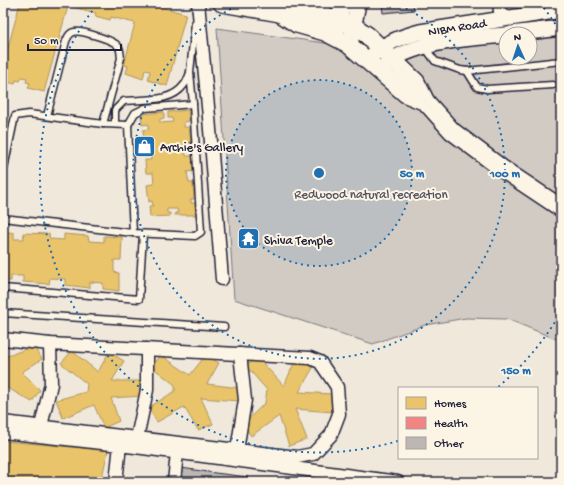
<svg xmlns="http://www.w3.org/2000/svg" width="564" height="485" viewBox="0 0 564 485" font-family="'Gochi Hand',sans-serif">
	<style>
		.green { fill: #d1cbc3; stroke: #7a767f }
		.homes { fill: #e9c46a; stroke: #ad935c }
		.health { fill: #f28482; stroke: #b4676d }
		.building { fill: #bcb7b3; stroke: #22223b }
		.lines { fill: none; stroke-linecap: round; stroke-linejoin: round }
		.service-casing { stroke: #22223b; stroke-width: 9 }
		.minor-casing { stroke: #22223b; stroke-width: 15 }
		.tertiary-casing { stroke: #22223b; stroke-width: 18 }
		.secondary-casing { stroke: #22223b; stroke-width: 20 }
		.service { stroke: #fcf5e5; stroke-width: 6 }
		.minor { stroke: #fcf5e5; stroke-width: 12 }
		.tertiary { stroke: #fcf5e5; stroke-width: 15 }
		.secondary { stroke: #fcf5e5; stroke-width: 17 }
		.ring { fill: none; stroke: #1f6fb2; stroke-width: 2; stroke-dasharray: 2 4 }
		.labels { text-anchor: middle; stroke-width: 4; stroke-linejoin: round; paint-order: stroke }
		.street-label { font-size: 13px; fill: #22223b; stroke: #fcf5e5 }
		.poi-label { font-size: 13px; fill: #22223b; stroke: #fcf5e5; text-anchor: start }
		.park-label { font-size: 13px; fill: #575564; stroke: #fcf5e5 }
		.centre { fill: #1f6fb2; stroke: #fcf5e5; stroke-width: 2 }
		.ring-label { font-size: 12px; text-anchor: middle; font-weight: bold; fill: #1f6fb2; stroke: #fcf5e5; stroke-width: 4; stroke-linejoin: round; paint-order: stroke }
	</style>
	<rect width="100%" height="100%" fill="#efe8db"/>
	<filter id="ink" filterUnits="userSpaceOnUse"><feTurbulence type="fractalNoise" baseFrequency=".025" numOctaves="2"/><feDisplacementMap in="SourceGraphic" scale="8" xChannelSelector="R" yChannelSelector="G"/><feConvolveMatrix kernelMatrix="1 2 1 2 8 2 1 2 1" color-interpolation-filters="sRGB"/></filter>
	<g filter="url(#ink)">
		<path class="green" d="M217 28 411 55 506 41V58H530V38L561 33V341L507 319 466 318 425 325 373 344 234 299Z"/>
		<g class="homes">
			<path d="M20 3H147L186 14 167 86 148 80 150 71 145 70 143 79 126 73 128 66 124 65 135 23 111 17 110 20 95 16 96 13 68 6 44 92 28 88 30 83 26 82 27 78 22 77 20 81 16 80 15 84 3 81V66Z"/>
			<path d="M188 110 189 121 184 122V127H189L191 143H185L186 156H192L194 171 187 172 189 183H193L194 199H191V203H195L196 215H175V213L178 212 177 209H167V213H170V216L150 217 149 206H153L152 201 149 202 147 185 154 184 153 173H146L145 160H151L149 145 144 146 143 130 149 129 148 124 142 125 141 114 164 112V118L160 119V123L173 122 172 118H168V112Z"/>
			<path d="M3 231 14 233V239H24L23 233 49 234 50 239 64 240V234L88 236 89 241 104 242V236L122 237 121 260H114V272L119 273V291L103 289V283L90 282V288L65 285V279L50 278 49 284 23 282V276H11V281H3Z"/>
			<path d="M33 346 42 359 22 372 40 390 32 402 6 387 3 389V353L8 356Z"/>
			<path d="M72 351 98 372 109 352 124 361 112 381H140L142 396 111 398 119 421 104 428 94 405 63 418 56 400 86 392 87 384 61 363Z"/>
			<path d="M161 355 190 375 205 356 219 363 207 384 240 388 239 401 201 398 213 424 198 430 184 407 157 422 148 408 175 391V385L152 367Z"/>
			<path d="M259 359 284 386 295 361 314 366 299 392 332 394 333 412 295 409 307 439 289 446 279 416 251 436 243 424 265 403 267 390 245 365Z"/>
			<path d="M3 441 108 450 101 482H64L3 478Z"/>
		</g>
		<path class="health" d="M452 3H480L452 6Z"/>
		<g class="building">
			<path d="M382 3H413L414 10 383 13Z"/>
			<path d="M503 3H536L503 7Z"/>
			<path d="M181 468 215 473 248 477 247 482H179Z"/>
		</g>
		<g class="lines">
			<defs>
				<g id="service">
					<path d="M424 46 435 61 460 70 467 71 561 61"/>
					<path d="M467 71 477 87 487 89 553 85"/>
					<path d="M47 116 66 41C68 37 69 33 74 32 80 30 114 40 118 46 121 49 120 54 121 58L103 124"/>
					<path d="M115 124V110L124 101C144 99 171 103 184 85 187 82 188 77 190 73"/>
					<path d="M128 125 135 113 145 108 193 104 190 72 195 23"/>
					<path d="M3 173 15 116 29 114 103 124 128 125 133 233 3 218"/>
					<path d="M133 233 195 236 201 232 193 104"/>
					<path d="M3 288 139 299 143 234"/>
					<path d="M3 313 224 327"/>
				</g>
				<g id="minor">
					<path d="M198 3 209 117 222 279"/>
					<path d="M499 3 501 19"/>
					<path d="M3 339 50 344 310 358 320 362 337 387 339 414 331 435 313 454 297 457 3 422"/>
					<path d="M41 426 51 384 50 344"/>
					<path d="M3 432 120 445"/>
					<path d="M137 438 147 390V349"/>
					<path d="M237 450 245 400 240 354"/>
					<path d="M116 482 120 445 398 482"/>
					<path d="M174 482 177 453"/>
				</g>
				<g id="tertiary">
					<path d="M337 32 343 3"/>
					<path d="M511 34 561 28"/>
					<path d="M350 45 358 3"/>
					<path d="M373 55C386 42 402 37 420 32L561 10"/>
					<path d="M380 71C387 64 395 57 405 53 434 40 474 38 506 35"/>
				</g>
				<g id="secondary">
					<path d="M222 3 280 13 301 9 324 15 352 25 367 35 416 82 426 102 452 131 501 168 561 208"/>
					<path d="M280 13 297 24 325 32 348 44 406 94 426 102"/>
				</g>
			</defs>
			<use href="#service" class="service-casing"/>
			<use href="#minor" class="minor-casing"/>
			<use href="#tertiary" class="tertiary-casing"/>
			<use href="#secondary" class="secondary-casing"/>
			<use href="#service" class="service"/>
			<use href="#minor" class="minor"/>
			<use href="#tertiary" class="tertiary"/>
			<use href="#secondary" class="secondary"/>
		</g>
	</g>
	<circle cx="319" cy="173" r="93" fill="#1f6fb2" fill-opacity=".12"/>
	<g class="ring">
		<circle cx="319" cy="173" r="93"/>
		<path d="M395 3A186 186 0 1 1 243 3"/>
		<path d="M561 312A279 279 0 0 1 498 387M398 441A279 279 0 0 1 98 3M540 3A279 279 0 0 1 561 33"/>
	</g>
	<defs>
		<symbol id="shop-square" viewBox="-11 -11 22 22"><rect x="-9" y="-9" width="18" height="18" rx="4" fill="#1f6fb2" stroke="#fcf5e5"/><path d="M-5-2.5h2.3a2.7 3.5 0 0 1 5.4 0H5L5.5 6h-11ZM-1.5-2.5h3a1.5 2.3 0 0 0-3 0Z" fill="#fff"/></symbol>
		<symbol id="temple-square" viewBox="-11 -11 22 22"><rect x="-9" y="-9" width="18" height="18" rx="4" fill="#1f6fb2" stroke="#fcf5e5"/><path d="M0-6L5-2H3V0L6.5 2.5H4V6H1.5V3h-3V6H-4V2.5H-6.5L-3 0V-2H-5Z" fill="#fff"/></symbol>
	</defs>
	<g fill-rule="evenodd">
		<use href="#shop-square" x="132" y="134" width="25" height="25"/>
		<use href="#temple-square" x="236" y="226" width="25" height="25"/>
	</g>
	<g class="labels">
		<g class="street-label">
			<text transform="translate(457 26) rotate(-9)" y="5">NIBM Road</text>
		</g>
		<g class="poi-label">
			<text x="160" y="151">Archie's Gallery</text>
			<text x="264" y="244">Shiva Temple</text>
		</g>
		<g class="park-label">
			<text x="371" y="198">Redwood natural recreation</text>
		</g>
	</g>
	<circle cx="319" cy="173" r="6" class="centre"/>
	<g class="ring-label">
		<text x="412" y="177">50 m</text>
		<text x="505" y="177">100 m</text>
		<text x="516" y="374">150 m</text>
	</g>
	<rect width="564" height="485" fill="none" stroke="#fcf5e5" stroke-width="16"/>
	<rect x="8" y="8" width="548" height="469" fill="none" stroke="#22223b" stroke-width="1.5" filter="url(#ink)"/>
	<rect x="398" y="387" width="140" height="72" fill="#fcf5e5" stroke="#a5a1a1"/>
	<rect x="406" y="397" width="20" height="12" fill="#e9c46a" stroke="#a5a1a1"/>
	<text x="434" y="407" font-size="12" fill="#22223b">Homes</text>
	<rect x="406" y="417" width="20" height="12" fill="#f28482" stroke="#a5a1a1"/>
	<text x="434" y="427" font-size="12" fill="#22223b">Health</text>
	<rect x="406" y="437" width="20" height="12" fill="#bcb7b3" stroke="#a5a1a1"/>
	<text x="434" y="447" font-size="12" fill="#22223b">Other</text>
	<g transform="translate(518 46) rotate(357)"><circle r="19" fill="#fcf5e5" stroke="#a5a1a1"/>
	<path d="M0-3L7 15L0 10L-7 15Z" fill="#1f6fb2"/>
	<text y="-6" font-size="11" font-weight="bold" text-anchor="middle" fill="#22223b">N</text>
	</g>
	<path d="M28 44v6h93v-6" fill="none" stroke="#22223b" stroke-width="2"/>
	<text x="34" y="44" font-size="12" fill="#22223b" stroke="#fcf5e5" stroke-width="3" paint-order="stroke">50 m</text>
</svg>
